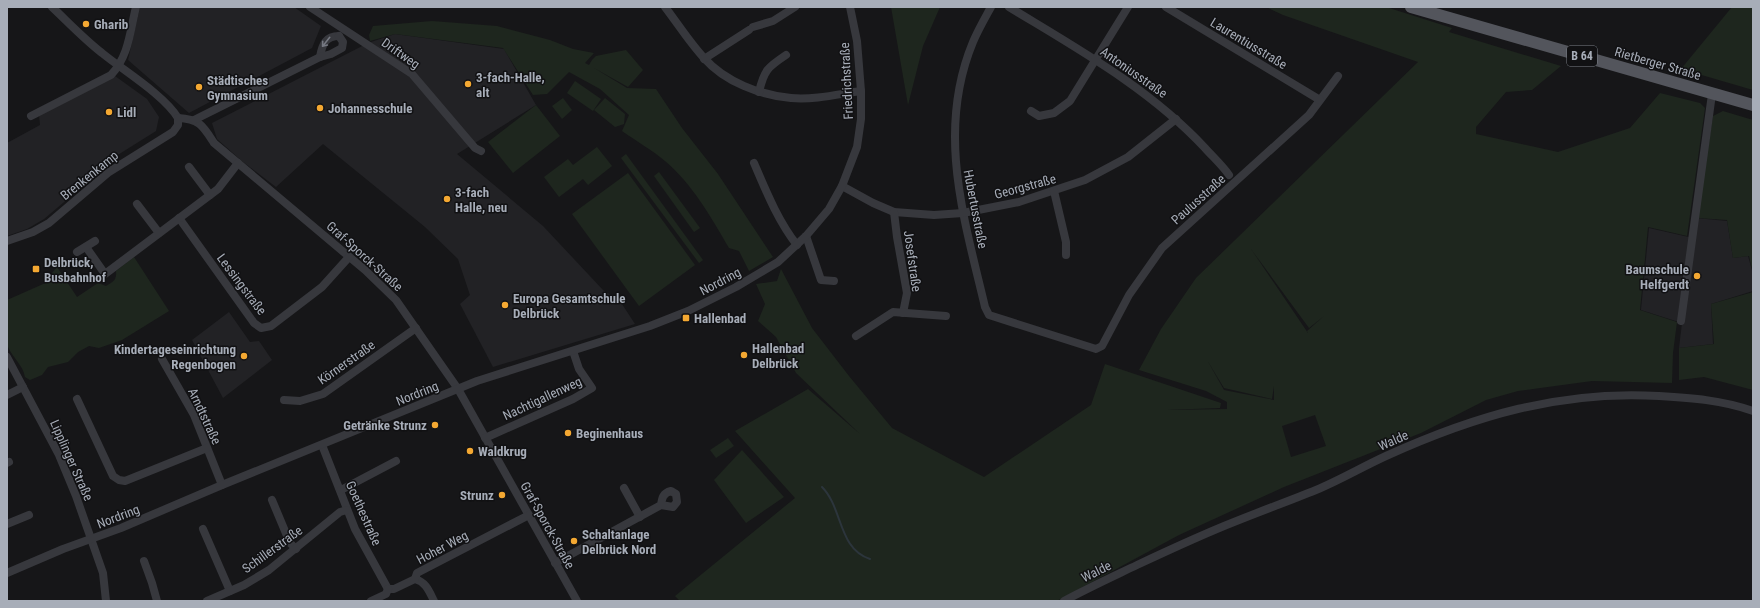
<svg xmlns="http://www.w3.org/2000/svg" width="1760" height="608" viewBox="0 0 1760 608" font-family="'Roboto Condensed',sans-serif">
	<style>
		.built { fill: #222225 }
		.green { fill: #1e261e; fill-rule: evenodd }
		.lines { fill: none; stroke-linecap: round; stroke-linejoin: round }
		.stream { stroke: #2c353c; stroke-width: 2 }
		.street { stroke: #37383d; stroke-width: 8 }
		.primary { stroke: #53555c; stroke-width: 12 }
		.oneway { stroke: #757881 }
		.poi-dot { fill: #f4a832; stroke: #111113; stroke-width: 1.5 }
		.labels { text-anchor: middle; stroke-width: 3; stroke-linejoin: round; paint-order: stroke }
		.shield { fill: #111113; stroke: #7a7e86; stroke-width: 1 }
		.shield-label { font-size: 12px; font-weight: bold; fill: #a7adb8 }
		.poi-label { font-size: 13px; font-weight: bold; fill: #a7adb8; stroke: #111113; text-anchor: start }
		.street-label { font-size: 13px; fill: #a7adb8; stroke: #111113 }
	</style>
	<rect width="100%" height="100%" fill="#161618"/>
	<g class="built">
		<path d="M140 7H294L321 26 312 48 189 113 128 60Z"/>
		<path d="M395 34 504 49 536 105 457 154 543 226 603 290 620 301 635 324 493 367 460 304 470 295 458 259 425 227 323 144 276 187 243 162 217 139 212 123 368 43Z"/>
		<path d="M115 76 147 99 159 117 156 131 81 178 77 191 44 219 27 229 7 236V143L40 125 39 114Z"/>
		<path d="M1696 218 1727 221 1733 258 1748 256 1753 274V291L1711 304 1713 344 1679 348 1682 323 1641 310 1649 228 1693 238Z"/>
		<path d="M229 312 250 342 259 341 272 360 223 398 192 340Z"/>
	</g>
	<g class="green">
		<path d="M891 7H940L923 46 908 105Z"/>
		<path d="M1266 7H1386L1452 28 1449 32 1561 66 1532 90 1506 92 1476 127V134L1558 152 1630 128 1660 93 1700 103 1705 108 1687 236 1648 227 1640 310 1677 322 1673 353 1672 383 1592 381 1518 391 1486 400 1421 433 1284 487 1179 535 1057 601H680L675 596 795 498 735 431 808 389 860 434 796 373 776 337 758 321 765 304 756 284 777 281 781 269 812 328 849 376 892 428 984 477 1091 405 1105 364 1221 403 1220 408 1167 410 1227 409V402L1206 391 1182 338 1206 391 1139 370 1161 329 1196 278 1418 62 1283 15ZM1251 249 1309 328 1324 316 1307 331 1308 333ZM1207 360 1224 388 1272 399 1274 386V400L1224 390ZM1315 415 1326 446 1291 457 1282 426Z"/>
		<path d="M1732 7H1753V90L1681 69Z"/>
		<path d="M432 21 497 26 550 40 573 49 594 53 585 63 589 65 592 60 596 56 626 50 643 70 628 87 594 68 627 88 656 89 682 128 718 174 773 257 749 271 739 251 729 248C711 217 693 185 665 161 652 150 636 141 622 131L629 115 600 89 569 72 547 94 533 95 503 48 395 34 370 41 369 35 373 26Z"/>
		<path d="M575 81 601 99 593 111 567 93Z"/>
		<path d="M563 98 572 110 562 119 552 106Z"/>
		<path d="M605 98 625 114 624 124 615 127 594 110Z"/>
		<path d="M536 105 560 136 513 173 488 142Z"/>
		<path d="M1723 111 1753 120V273L1749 256 1733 258 1727 220 1697 218 1713 116Z"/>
		<path d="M597 147 612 166 588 185 583 179 559 197 544 177 568 159 573 165Z"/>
		<path d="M626 154 703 260 699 263 621 158Z"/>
		<path d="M659 172 700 228 694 232 654 176Z"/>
		<path d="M628 173 695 265 639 306 572 214Z"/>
		<path d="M134 257 169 311 122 340 99 348 89 346 78 352 68 362 48 367 42 375 30 380 25 377C23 365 13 358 8 347 4 339 7 311 7 300L50 281 52 273 57 267 77 297 98 283 106 286C113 282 117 280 116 271Z"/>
		<path d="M1753 292V390L1704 377 1679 380V348L1714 344 1711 304Z"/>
		<path d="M728 438 734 446 716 458 710 450Z"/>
		<path d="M742 450 784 497 746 523 714 480Z"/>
	</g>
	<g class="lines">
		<path class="stream" d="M822 487C843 508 838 549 870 559"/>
		<g class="street">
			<path d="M52 7C68 22 84 39 102 53 124 71 164 95 178 118"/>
			<path d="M310 7 412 74 475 148 481 151"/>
			<path d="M665 7C678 24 690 43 704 58 725 82 760 95 791 98 815 100 839 94 861 91"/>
			<path d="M991 7C985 18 978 30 973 42 936 131 964 218 985 307L989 315 1096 349 1102 346 1129 295 1162 248 1309 115 1338 76"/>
			<path d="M1009 7C1078 49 1149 88 1205 148 1213 157 1222 165 1229 175"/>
			<path d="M1166 7 1320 100"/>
			<path d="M753 27 773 21 795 7"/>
			<path d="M320 57C322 44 326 36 339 36"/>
			<path d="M704 59 749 30"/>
			<path d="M759 92C764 70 768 67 786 55"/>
			<path d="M1031 111 1039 116 1054 113 1070 101 1128 7"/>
			<path d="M31 116 111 75C129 56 130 31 136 7"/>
			<path d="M178 118C200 119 203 126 214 143L365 270 396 300 458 389 577 601"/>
			<path d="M194 120 320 57 331 54 342 48 343 42 339 36"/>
			<path d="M754 163C766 191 778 221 797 245"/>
			<path d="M189 167 210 195"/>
			<path d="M842 186 873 203 894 212 934 215 963 213 1019 202 1085 180 1128 157 1176 119"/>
			<path d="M1054 191 1066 242V255"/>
			<path d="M137 204 159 233"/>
			<path d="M894 212 897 237 907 293 903 313"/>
			<path d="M179 218 254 323 261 328 271 326 322 287 349 257"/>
			<path d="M806 236 821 280 834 281"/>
			<path d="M7 241 33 232 49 223 109 172 173 132 178 125V118"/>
			<path d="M86 247 105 274 218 189 238 163"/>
			<path d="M77 252 95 241"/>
			<path d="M1681 321 1712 94"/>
			<path d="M856 336 893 312 946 316"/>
			<path d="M7 357 59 455 76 496 103 573 106 601"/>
			<path d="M162 359 194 415 222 485"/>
			<path d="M7 395 23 387"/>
			<path d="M77 399 113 476 119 480 125 481 207 448"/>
			<path d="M284 400 300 401 323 394 416 328"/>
			<path d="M485 438 573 399 592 388 579 369 573 351"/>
			<path d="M322 445 355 529 388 589"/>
			<path d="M7 463 9 462"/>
			<path d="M624 488 640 517"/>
			<path d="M341 490 396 461"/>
			<path d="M272 500 290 543 296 549"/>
			<path d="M7 524 29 515"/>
			<path d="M203 529 230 591"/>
			<path d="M144 561 152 583 157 601"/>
			<path d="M555 563 661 505 673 507 677 502 676 494 671 491C663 493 662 498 661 505"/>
			<path d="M7 573 63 549 121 528 222 485 477 381 650 326 688 311 736 287 778 262 806 236 829 209 842 186 857 147 861 119V91L857 41 850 7"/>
			<path d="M415 579C426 582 429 591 434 601"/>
			<path d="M388 589H394L415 579 417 573 529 515"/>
			<path d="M207 601 244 585 269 570 340 512 347 510"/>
			<path d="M371 601 386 594 388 589"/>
			<path d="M1064 601C1088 588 1112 577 1137 565 1169 550 1201 535 1234 522 1261 511 1289 501 1316 490 1340 480 1362 467 1386 456 1474 416 1561 390 1659 396 1691 398 1722 400 1753 411"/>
		</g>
		<path class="primary" d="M1411 7 1753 105"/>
	</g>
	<defs><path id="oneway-shaft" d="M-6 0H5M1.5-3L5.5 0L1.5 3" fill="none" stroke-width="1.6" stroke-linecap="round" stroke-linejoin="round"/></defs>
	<use class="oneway" href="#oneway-shaft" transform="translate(326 42) rotate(129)"/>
	<g class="poi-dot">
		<circle cx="86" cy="24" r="4"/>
		<circle cx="468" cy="84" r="4"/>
		<circle cx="199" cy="87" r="4"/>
		<circle cx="320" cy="108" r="4"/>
		<circle cx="109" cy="112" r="4"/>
		<circle cx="447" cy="199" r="4"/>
		<rect x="32" y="265" width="8" height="8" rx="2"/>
		<circle cx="1697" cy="276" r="4"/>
		<circle cx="505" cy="305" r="4"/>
		<rect x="682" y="314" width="8" height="8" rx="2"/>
		<circle cx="744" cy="355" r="4"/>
		<circle cx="244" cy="356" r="4"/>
		<circle cx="435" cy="425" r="4"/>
		<circle cx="568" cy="433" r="4"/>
		<circle cx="470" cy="451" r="4"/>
		<circle cx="502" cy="495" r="4"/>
		<circle cx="574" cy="541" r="4"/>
	</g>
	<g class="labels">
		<rect class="shield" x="1567" y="46" width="30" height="20" rx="3"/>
		<g class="shield-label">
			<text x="1582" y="60">B 64</text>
		</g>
		<g class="poi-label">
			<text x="94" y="29">Gharib</text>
			<text x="476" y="82">3-fach-Halle,<tspan x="476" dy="15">alt</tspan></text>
			<text x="207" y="85">Städtisches<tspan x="207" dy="15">Gymnasium</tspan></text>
			<text x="328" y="113">Johannesschule</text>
			<text x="117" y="117">Lidl</text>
			<text x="455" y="197">3-fach<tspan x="455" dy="15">Halle, neu</tspan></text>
			<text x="44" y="267">Delbrück,<tspan x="44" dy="15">Busbahnhof</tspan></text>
			<text x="1689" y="274" text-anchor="end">Baumschule<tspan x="1689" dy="15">Helfgerdt</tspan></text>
			<text x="513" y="303">Europa Gesamtschule<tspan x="513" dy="15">Delbrück</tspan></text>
			<text x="694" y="323">Hallenbad</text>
			<text x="752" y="353">Hallenbad<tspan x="752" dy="15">Delbrück</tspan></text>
			<text x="236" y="354" text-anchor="end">Kindertageseinrichtung<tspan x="236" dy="15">Regenbogen</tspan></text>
			<text x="427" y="430" text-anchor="end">Getränke Strunz</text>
			<text x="576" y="438">Beginenhaus</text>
			<text x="478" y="456">Waldkrug</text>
			<text x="494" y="500" text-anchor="end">Strunz</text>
			<text x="582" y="539">Schaltanlage<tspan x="582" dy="15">Delbrück Nord</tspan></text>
		</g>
		<g class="street-label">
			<text transform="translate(1249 43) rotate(31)" y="5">Laurentiusstraße</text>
			<text transform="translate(401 53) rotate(35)" y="5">Driftweg</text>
			<text transform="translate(1658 63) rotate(16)" y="5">Rietberger Straße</text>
			<text transform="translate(1134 72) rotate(35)" y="5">Antoniusstraße</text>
			<text transform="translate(846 81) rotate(-93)" y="5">Friedrichstraße</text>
			<text transform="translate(89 175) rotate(-39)" y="5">Brenkenkamp</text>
			<text transform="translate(1025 186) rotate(-15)" y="5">Georgstraße</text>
			<text transform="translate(1198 199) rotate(-42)" y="5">Paulusstraße</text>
			<text transform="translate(976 209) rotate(79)" y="5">Hubertusstraße</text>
			<text transform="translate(365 256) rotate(42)" y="5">Graf-Sporck-Straße</text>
			<text transform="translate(913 261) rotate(82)" y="5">Josefstraße</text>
			<text transform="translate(720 281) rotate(-28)" y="5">Nordring</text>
			<text transform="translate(242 284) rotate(53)" y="5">Lessingstraße</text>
			<text transform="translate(346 362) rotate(-35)" y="5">Körnerstraße</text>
			<text transform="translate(417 393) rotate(-22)" y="5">Nordring</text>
			<text transform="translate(542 398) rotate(-25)" y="5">Nachtigallenweg</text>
			<text transform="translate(205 416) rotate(65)" y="5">Arndtstraße</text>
			<text transform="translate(1393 440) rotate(-24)" y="5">Walde</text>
			<text transform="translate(72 460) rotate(66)" y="5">Lipplinger Straße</text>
			<text transform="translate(364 513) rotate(66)" y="5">Goethestraße</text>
			<text transform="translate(118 516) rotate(-21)" y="5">Nordring</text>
			<text transform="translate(548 525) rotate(61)" y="5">Graf-Sporck-Straße</text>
			<text transform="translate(442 547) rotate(-28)" y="5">Hoher Weg</text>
			<text transform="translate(272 549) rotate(-36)" y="5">Schillerstraße</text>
			<text transform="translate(1096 571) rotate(-26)" y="5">Walde</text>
		</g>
	</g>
	<rect width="1760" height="608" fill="none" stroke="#a7adb8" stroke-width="16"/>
</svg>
